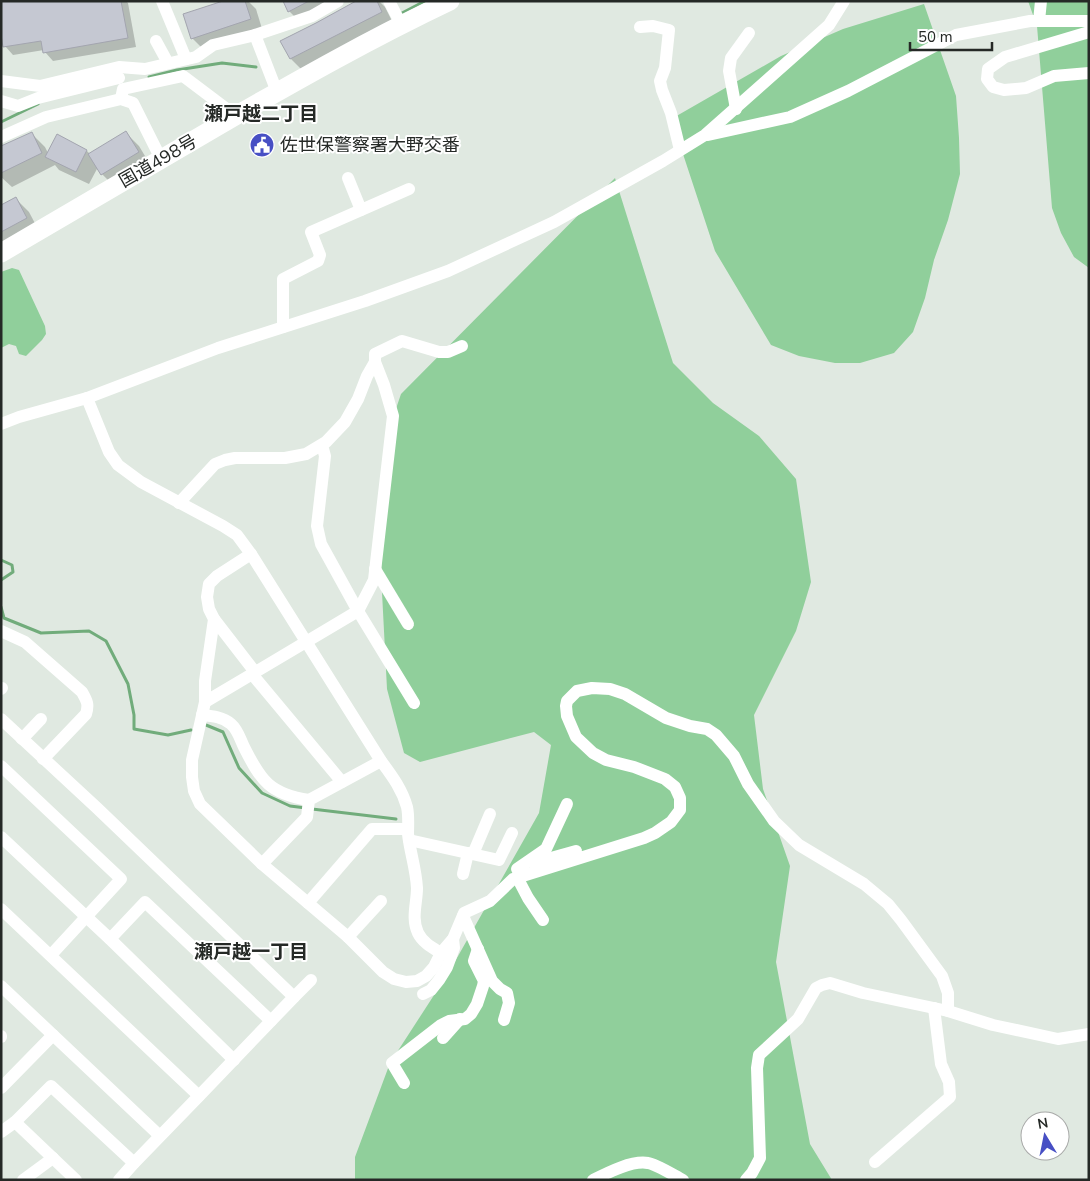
<svg xmlns="http://www.w3.org/2000/svg" width="1090" height="1181" viewBox="0 0 1090 1181" font-family="'Nunito Sans','Noto Sans JP',sans-serif">
	<style>
		.green { fill: #90cf9b }
		.shadow { fill: #0003 }
		.lines { fill: none; stroke-linecap: round; stroke-linejoin: round }
		.stream { stroke: #71ac7b; stroke-width: 3 }
		.building { fill: #c5c8d2; stroke: #a3a5af }
		.minor { stroke: #fff; stroke-width: 12 }
		.highway { stroke: #fff; stroke-width: 19 }
		.labels { text-anchor: middle; stroke-width: 4; stroke-linejoin: round; paint-order: stroke }
		.poi-label { font-size: 18px; fill: #252926; stroke: #fff; text-anchor: start }
		.street-label { font-size: 18px; fill: #252926; stroke: #fff }
		.neighbourhood-label { font-size: 19px; font-weight: bold; fill: #252926; stroke: #fff }
	</style>
	<rect width="100%" height="100%" fill="#e0e9e1"/>
	<g class="green">
		<path d="M1028 1H1089V268L1074 257 1061 233 1052 208 1037 26Z"/>
		<path d="M924 4 956 96 959 138 960 174 948 220 934 260 925 298 913 332 894 353 860 363H835L799 356 771 345 715 251 682 151 673 118 781 56 843 29Z"/>
		<path d="M615 178 673 363 713 403 759 436 796 479 811 582 796 631 754 715 763 789 790 866 776 962 810 1144 832 1180H355V1157L390 1063 449 972 539 813 551 745 534 732 420 762 404 753 387 689 381 573 386 438 401 394Z"/>
		<path d="M12 268 19 270 45 326 46 334 42 340 26 356 19 354 16 346 9 344 1 348V272Z"/>
	</g>
	<g class="shadow">
		<path d="M1 1H126L128 3 136 47 53 61 45 52 44 50 13 55 5 46 3 37H1Z"/>
		<path d="M227 1H248L256 9 263 32 205 51 192 38Z"/>
		<path d="M284 1H346L303 25 290 12Z"/>
		<path d="M359 1H379L385 7 394 25 304 72 291 59 282 41Z"/>
		<path d="M126 133 139 146 151 166 115 187 102 174 98 167 89 184 59 170 55 165 12 187 1 177V148L32 134 45 147 48 153 87 151 90 154Z"/>
		<path d="M16 199 29 212 39 231 1 252V207Z"/>
	</g>
	<g class="lines">
		<g class="stream">
			<path d="M402 13 425 1"/>
			<path d="M149 77 177 70 222 63 256 67"/>
			<path d="M1 122 38 104"/>
			<path d="M1 560 12 565 13 572 1 580"/>
			<path d="M1 607 4 618 41 633 89 631 106 641 128 684 134 715V729L168 735 191 730"/>
			<path d="M206 725 223 732 239 768 262 793 290 806 306 808"/>
			<path d="M312 809 396 819"/>
		</g>
	</g>
	<g class="building">
		<path d="M1 1H121L128 38 43 53 41 41 3 47 1 35Z"/>
		<path d="M223 1H245L251 19 191 39 183 14Z"/>
		<path d="M283 1H309L288 12Z"/>
		<path d="M356 1H377L382 12 290 59 280 41 316 23Z"/>
		<path d="M126 131 139 152 101 175 88 154Z"/>
		<path d="M32 132 42 153 1 173V146Z"/>
		<path d="M57 134 87 150 76 172 45 157Z"/>
		<path d="M16 197 27 218 1 232V205Z"/>
	</g>
	<g class="lines">
		<g class="minor">
			<path d="M162 1 186 59"/>
			<path d="M389 1 401 24"/>
			<path d="M1039 21 1041 1"/>
			<path d="M640 27 653 26 669 30 665 68 660 81 662 90 671 113 680 150"/>
			<path d="M1089 32 1005 57 988 69 987 79 993 87 1004 90 1026 88 1054 76 1089 73"/>
			<path d="M255 35 277 92"/>
			<path d="M156 41 168 63"/>
			<path d="M1 81 40 86 119 67 145 69 196 57 213 45 255 35 312 16 338 1"/>
			<path d="M121 99 123 89 183 76 236 116"/>
			<path d="M1 101 18 106 38 98 119 78"/>
			<path d="M736 109 729 71 731 58 749 33"/>
			<path d="M708 135 790 117 848 91 956 35 1030 21H1089"/>
			<path d="M1 137 46 117 121 99 133 103 161 159"/>
			<path d="M348 178 361 210"/>
			<path d="M283 327V279L318 261 320 255 311 232 409 189"/>
			<path d="M375 362V354L402 341 439 352H448L462 346"/>
			<path d="M87 398 109 452 118 465 141 482 223 526 237 535 251 554 381 761C392 776 402 789 407 807 409 816 408 825 408 834 410 852 416 869 417 888 417 903 411 918 418 933 423 943 433 948 441 953"/>
			<path d="M1 424 19 417 87 398 218 348 365 301 448 271 554 222 663 161 705 135 829 25 844 1"/>
			<path d="M322 445 325 456 317 526 321 544 358 611 414 703"/>
			<path d="M179 503 215 464 225 460 235 458H285L306 454 326 442 345 422 358 399 367 376 375 362 384 385 393 416 374 580 358 611 205 702"/>
			<path d="M251 554 217 576 209 584 207 597 209 609 214 619 205 681V702L192 760V777L194 791 200 804 262 864 348 937 383 972 394 979 406 982 417 981 426 976 434 967 441 953 453 939 464 913 490 901 513 879 644 838 655 833 671 822 680 810V798L675 787 665 779 634 767 606 760 593 753 576 737 567 716 566 706 567 701 577 691 592 688 610 689 625 694 666 718 690 726 707 729 716 735 734 756 748 784 774 821 799 845 864 884 888 904 901 920 942 976 948 993V1011"/>
			<path d="M375 569 408 624"/>
			<path d="M214 619 255 672"/>
			<path d="M1 631 25 642 82 692C87 701 89 704 86 714L43 759"/>
			<path d="M252 674 342 782"/>
			<path d="M1 689 2 688"/>
			<path d="M202 715C212 716 223 717 231 724 238 730 240 739 244 747 261 781 270 794 309 800"/>
			<path d="M1 719 97 808 294 997 199 1096 134 1163 119 1180"/>
			<path d="M22 739 41 719"/>
			<path d="M1 766 121 879 51 955"/>
			<path d="M1 837 110 939 234 1060"/>
			<path d="M409 840 499 860 512 833"/>
			<path d="M473 854 490 814"/>
			<path d="M533 863 576 851"/>
			<path d="M262 864 307 817 309 800 381 761"/>
			<path d="M517 869 546 849 567 804"/>
			<path d="M463 874 468 853"/>
			<path d="M517 877 528 898 543 920"/>
			<path d="M308 903 372 829H408"/>
			<path d="M1 909 199 1096"/>
			<path d="M463 916 492 981 500 989 507 993 509 1003 504 1020"/>
			<path d="M348 937 381 901"/>
			<path d="M110 939 145 902 271 1021"/>
			<path d="M1 986 160 1136"/>
			<path d="M423 994 431 990 439 980 447 967 454 948 453 939"/>
			<path d="M294 997 311 980"/>
			<path d="M1 1036V1037"/>
			<path d="M443 1038 460 1019"/>
			<path d="M404 1083 392 1063 441 1025 449 1021 465 1019 471 1014 477 1004 483 986 484 981 474 961 478 949"/>
			<path d="M1 1088 53 1035"/>
			<path d="M15 1122 76 1180"/>
			<path d="M1 1132 15 1122 51 1086 134 1163"/>
			<path d="M875 1162 950 1097 949 1082 941 1064 934 1008"/>
			<path d="M23 1180 53 1158"/>
			<path d="M593 1180C607 1173 632 1160 648 1163 656 1164 675 1176 683 1180"/>
			<path d="M746 1180 752 1173 760 1158 757 1068 759 1055 798 1019 816 988 822 985 830 983 863 993 948 1011 993 1025 1058 1039 1089 1034"/>
		</g>
		<path class="highway" d="M1 253C75 209 149 166 223 123 298 80 372 38 450 1"/>
	</g>
	<defs>
		<symbol id="civic-disc" viewBox="-11 -11 22 22"><circle r="9.5" fill="#474fc4" stroke="#fff"/><path d="M-.6-6.5H3V-4.5H.6V-3L4-1V1h2V6H-6V1h2V-1L-.6-3ZM-1.2 2.5V6h2.4V2.5Z" fill="#fff"/></symbol>
	</defs>
	<g fill-rule="evenodd">
		<use href="#civic-disc" x="248" y="131" width="28" height="28"/>
	</g>
	<g class="labels">
		<g class="poi-label">
			<text x="280" y="151">佐世保警察署大野交番</text>
		</g>
		<g class="street-label">
			<text transform="translate(158 161) rotate(-30)" y="6">国道498号</text>
		</g>
		<g class="neighbourhood-label">
			<text x="261" y="120">瀬戸越二丁目</text>
			<text x="251" y="958">瀬戸越一丁目</text>
		</g>
	</g>
	<rect width="1090" height="1181" fill="none" stroke="#252926" stroke-width="5"/>
	<g transform="translate(1045 1136) rotate(350)"><circle r="24" fill="#ffffff" stroke="#a8a9a8"/>
	<path d="M0-4L9 19L0 12L-9 19Z" fill="#474fc4"/>
	<text y="-8" font-size="14" font-weight="bold" text-anchor="middle" fill="#252926">N</text>
	</g>
	<path d="M910 42v8h82v-8" fill="none" stroke="#252926" stroke-width="2.5"/>
	<text x="918" y="42" font-size="15" fill="#252926" stroke="#ffffff" stroke-width="4" paint-order="stroke">50 m</text>
</svg>
